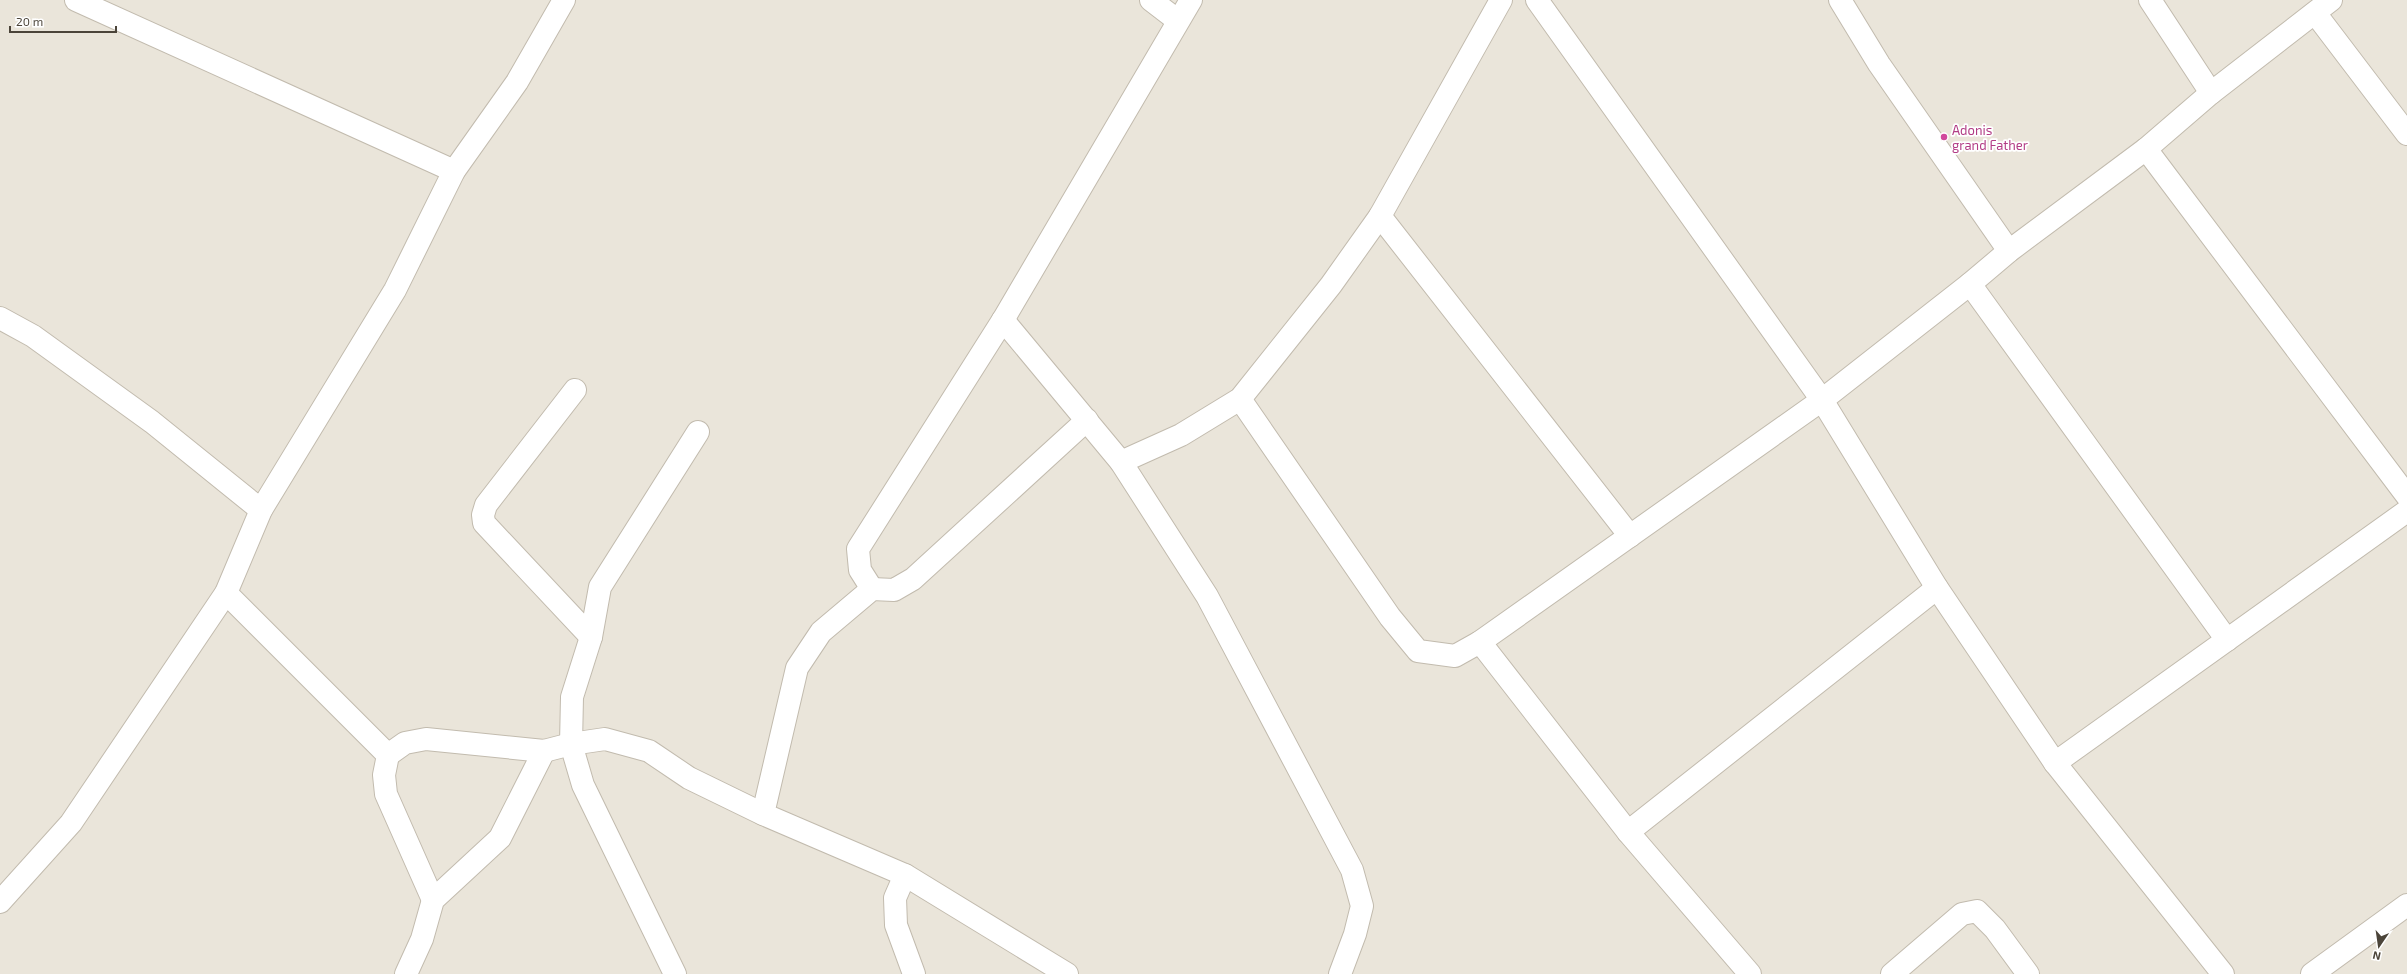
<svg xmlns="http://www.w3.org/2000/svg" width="2407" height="974" viewBox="0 0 2407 974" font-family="'Exo 2',sans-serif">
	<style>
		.residential { fill: #eae5da }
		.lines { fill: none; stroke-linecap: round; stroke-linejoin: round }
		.minor-casing { stroke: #c2bbae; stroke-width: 24 }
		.minor { stroke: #fff; stroke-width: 22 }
		.hotel-dot { fill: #d1479c; stroke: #fff; stroke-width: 1.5 }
		.labels { text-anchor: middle; stroke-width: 3.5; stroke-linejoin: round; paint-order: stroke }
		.hotel-label { font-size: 13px; fill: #b23c85; stroke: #fff; text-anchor: start }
	</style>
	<rect width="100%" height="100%" fill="#f6f3ec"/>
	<rect class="residential" x="0" y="0" width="2407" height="974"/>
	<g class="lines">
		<defs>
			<g id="minor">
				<path d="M76 0 454 171"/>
				<path d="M1151 0 1177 20"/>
				<path d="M1537 0 1822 400 1937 588 2055 763 2223 974"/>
				<path d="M1840 0 1879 64 2009 251"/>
				<path d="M2150 0 2211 93"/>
				<path d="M2315 13 2407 134"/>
				<path d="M2146 149 2407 496"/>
				<path d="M1380 216 1630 536"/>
				<path d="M1970 284 2227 640"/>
				<path d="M0 318 33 336 152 422 261 510"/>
				<path d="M1003 320 1121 462 1207 596 1352 870 1362 906 1355 934 1340 974"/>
				<path d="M575 390 486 505 483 515 484 523 591 637"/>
				<path d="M1240 399 1390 617 1418 651 1455 656 1480 642 1822 400 1970 284 2009 251 2146 149 2211 93 2331 0"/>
				<path d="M1121 462 1181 435 1240 399 1331 285 1380 216 1501 0"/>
				<path d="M872 589 860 570 858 549 1003 320 1191 0"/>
				<path d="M226 593 388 755 384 775 386 794 433 900"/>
				<path d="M1480 642 1628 832 1750 974"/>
				<path d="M388 755 405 743 426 739 544 751 571 744 605 739 649 751 689 778 763 814"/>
				<path d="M2055 763 2407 511"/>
				<path d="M1628 832 1937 588"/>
				<path d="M905 875 895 898 896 925 914 974"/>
				<path d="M0 902 71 823 226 593 261 510 395 290 454 171 517 82 564 0"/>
				<path d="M406 974 422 939 433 900 500 838 544 751"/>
				<path d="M675 974 583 785 571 744 572 697 591 637 600 587 698 432"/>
				<path d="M1067 974 905 875 763 814 797 668 821 632 872 589 894 590 913 579 1087 420"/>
				<path d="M1892 974 1962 914 1977 911 1995 929 2028 974"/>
				<path d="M2312 974 2407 905"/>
			</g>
		</defs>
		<use href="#minor" class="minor-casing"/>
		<use href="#minor" class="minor"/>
	</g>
	<circle class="hotel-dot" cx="1944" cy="137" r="4"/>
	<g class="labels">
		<g class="hotel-label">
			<text x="1952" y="135">Adonis<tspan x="1952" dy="15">grand Father</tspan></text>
		</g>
	</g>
	<g transform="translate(2379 946) rotate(193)" stroke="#ffffff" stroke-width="3" paint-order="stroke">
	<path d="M0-3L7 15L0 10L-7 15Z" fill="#4b4439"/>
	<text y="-6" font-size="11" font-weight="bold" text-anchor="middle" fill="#4b4439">N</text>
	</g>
	<path d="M10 26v6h106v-6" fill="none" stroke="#4b4439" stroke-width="2"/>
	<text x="16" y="26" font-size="12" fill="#4b4439" stroke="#ffffff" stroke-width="3" paint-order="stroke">20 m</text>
</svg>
